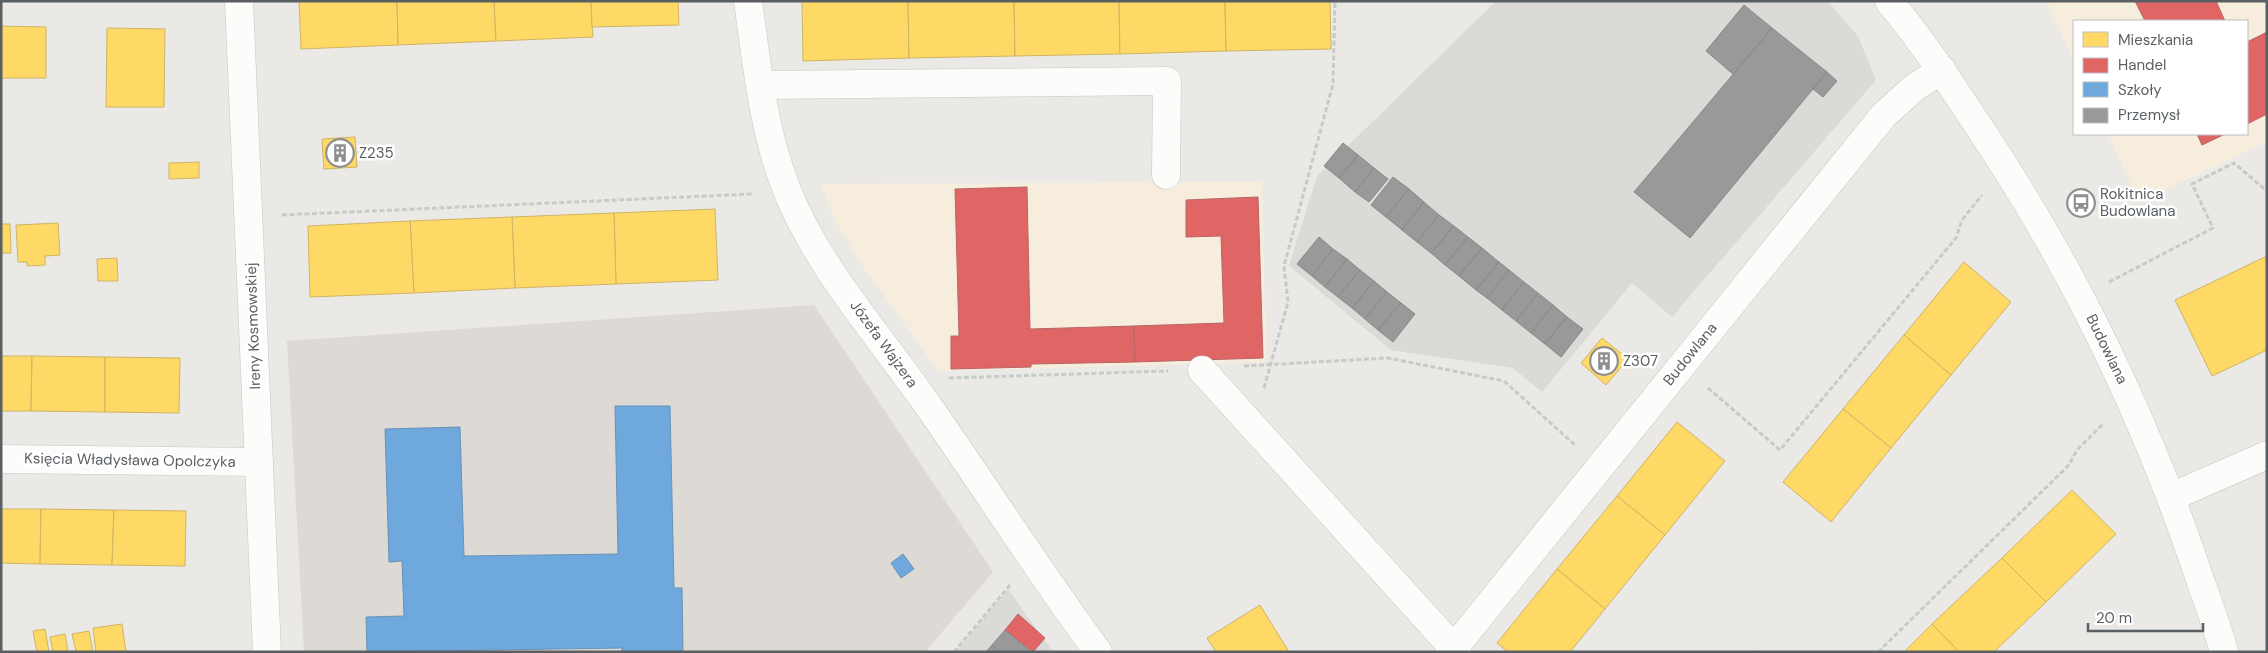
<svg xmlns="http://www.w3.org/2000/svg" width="2268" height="653" viewBox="0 0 2268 653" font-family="'DM Sans',sans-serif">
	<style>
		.commercial { fill: #f6eddd }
		.industrial { fill: #dcdad6 }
		.education { fill: #ddd9d4 }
		.homes { fill: #ffd966; stroke: #ceb465 }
		.shops { fill: #e06666; stroke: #b86465 }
		.schools { fill: #6fa8dc; stroke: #6992b8 }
		.industry { fill: #999; stroke: #868889 }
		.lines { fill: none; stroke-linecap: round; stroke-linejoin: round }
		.minor-casing { stroke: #c6c6c5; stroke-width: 29 }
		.path { stroke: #c5ccc8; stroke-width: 3; stroke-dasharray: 5 2.5; stroke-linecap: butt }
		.minor { stroke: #fcfcfb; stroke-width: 28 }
		.labels { text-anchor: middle; stroke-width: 5; stroke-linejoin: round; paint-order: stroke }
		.poi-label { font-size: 15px; fill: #5a5f63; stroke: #fff; text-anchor: start }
		.street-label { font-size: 15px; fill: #5a5f63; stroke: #fff }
	</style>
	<rect width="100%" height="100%" fill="#ebe9e5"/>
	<g class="commercial">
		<path d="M2046 1H2267V142L2139 202 2108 134H2247V21H2074V62Z"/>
		<path d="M1262 182 1266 362 938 371 860 262 837 223 820 184Z"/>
	</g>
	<g class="industrial">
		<path d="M1496 1H1828L1858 36 1876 80 1672 317 1632 283 1542 392 1513 368 1391 350 1289 266 1317 176Z"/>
		<path d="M1008 589 1053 652H956Z"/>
	</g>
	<path class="education" d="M814 305 993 572 925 652H304L287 341Z"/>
	<g class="homes">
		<path d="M299 1H397L398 45 301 49Z"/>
		<path d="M397 1H494L496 41 398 45Z"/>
		<path d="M494 1H591L593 37 496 41Z"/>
		<path d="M591 1H678L679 25 592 27Z"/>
		<path d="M802 1H908L909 58 803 61Z"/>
		<path d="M908 1H1014L1015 56 909 58Z"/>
		<path d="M1014 1H1119L1120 54 1015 56Z"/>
		<path d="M1119 1H1225L1226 51 1120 54Z"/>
		<path d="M1225 1H1330L1331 49 1226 51Z"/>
		<path d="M1 26 46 27V78H1Z"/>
		<path d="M107 28 165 29 164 107H106Z"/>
		<path d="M355 137 357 167 324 169 322 139Z"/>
		<path d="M199 162V178L169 179V163Z"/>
		<path d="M715 209 718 280 616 284 614 213Z"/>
		<path d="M614 213 616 284 515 288 512 217Z"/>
		<path d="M512 217 515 288 414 293 410 221Z"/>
		<path d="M410 221 414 293 310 297 308 226Z"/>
		<path d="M58 223 60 255 45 256V265L27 266V262H18L16 225Z"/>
		<path d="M1 224H10L11 253H1Z"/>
		<path d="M2267 256V350L2212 376 2175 300Z"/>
		<path d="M117 258 118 281H98L97 259Z"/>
		<path d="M1964 262 2011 302 1951 375 1904 335Z"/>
		<path d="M1904 335 1951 375 1891 448 1843 409Z"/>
		<path d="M1602 338 1628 359 1606 385 1581 363Z"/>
		<path d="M1 356H32L31 411H1Z"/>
		<path d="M32 356 105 357V412L31 411Z"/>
		<path d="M105 357 180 358 179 413 105 412Z"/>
		<path d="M1843 409 1891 448 1831 522 1783 482Z"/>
		<path d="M1677 422 1725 461 1665 535 1617 496Z"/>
		<path d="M2072 490 2116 534 2046 602 2002 558Z"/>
		<path d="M1617 496 1665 535 1605 609 1557 569Z"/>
		<path d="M1 509H41L40 564 1 563Z"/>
		<path d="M41 509 114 510 112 565 40 564Z"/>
		<path d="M114 510 186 511 185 566 112 565Z"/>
		<path d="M2002 558 2046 602 1994 652H1959L1932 624Z"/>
		<path d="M1557 569 1605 609 1570 652H1508L1497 643Z"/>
		<path d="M1260 605 1289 652H1216L1207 638Z"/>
		<path d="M122 624 126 652H96L93 628Z"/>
		<path d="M1932 624 1959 652H1904Z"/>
		<path d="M45 629 49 652H37L33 631Z"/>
		<path d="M89 631 93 652H76L72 634Z"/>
		<path d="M65 634 68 652H53L50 637Z"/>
	</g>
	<g class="shops">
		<path d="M2135 1H2216L2225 21H2145Z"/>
		<path d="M2267 32V114L2247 124V42Z"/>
		<path d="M2197 134H2225L2202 145Z"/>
		<path d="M1027 187 1030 329 1134 326 1135 362 1031 364V367L951 369V336H959L955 189Z"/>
		<path d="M1258 197 1263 358 1135 362 1134 326 1224 323 1221 236 1186 237V200Z"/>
		<path d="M1018 614 1045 638 1033 652 1005 630Z"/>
	</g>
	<g class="schools">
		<path d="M615 406H670L674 588H682L683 652H622V648L367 652 366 617 404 616 402 561 389 562 385 429 460 427 464 556 618 554Z"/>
		<path d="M903 554 914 569 901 578 891 563Z"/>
	</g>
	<g class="industry">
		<path d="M1744 5 1772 28 1734 75 1706 51Z"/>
		<path d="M1772 28 1827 72 1690 238 1634 192Z"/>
		<path d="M1827 72 1837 81 1823 97 1813 89Z"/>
		<path d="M1343 143 1358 155 1339 178 1324 166Z"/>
		<path d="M1358 155 1374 168 1355 192 1339 178Z"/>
		<path d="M1374 168 1388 179 1369 202 1355 192Z"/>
		<path d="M1393 177 1409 189 1386 217 1371 205Z"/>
		<path d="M1409 189 1424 202 1402 230 1386 217Z"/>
		<path d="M1424 202 1439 215 1417 242 1402 230Z"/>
		<path d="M1439 215 1454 226 1431 253 1417 242Z"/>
		<path d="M1454 226 1468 237 1445 265 1431 253Z"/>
		<path d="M1319 237 1333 249 1312 276 1297 264Z"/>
		<path d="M1468 237 1482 248 1459 276 1445 265Z"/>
		<path d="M1482 248 1499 262 1476 290 1459 276Z"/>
		<path d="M1333 249 1347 259 1325 287 1312 276Z"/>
		<path d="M1347 259 1360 270 1338 297 1325 287Z"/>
		<path d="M1499 262 1509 270 1487 298 1476 290Z"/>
		<path d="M1360 270 1374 281 1352 308 1338 297Z"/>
		<path d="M1509 270 1524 282 1502 310 1487 298Z"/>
		<path d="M1374 281 1387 292 1365 319 1352 308Z"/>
		<path d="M1524 282 1538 293 1516 321 1502 310Z"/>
		<path d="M1387 292 1401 303 1378 330 1365 319Z"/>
		<path d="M1538 293 1553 305 1531 333 1516 321Z"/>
		<path d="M1401 303 1415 314 1393 342 1378 330Z"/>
		<path d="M1553 305 1567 317 1545 344 1531 333Z"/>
		<path d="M1567 317 1583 329 1561 357 1545 344Z"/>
		<path d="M1005 630 1031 652H1000L992 645Z"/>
		<path d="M992 645 1000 652H986Z"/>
	</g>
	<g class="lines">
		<defs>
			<g id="minor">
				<path d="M239 1 267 652"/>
				<path d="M748 1C757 65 763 132 788 193 819 268 876 332 922 397 982 482 1037 569 1098 652"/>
				<path d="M1889 1C1923 42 1952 86 1981 130 2072 266 2141 408 2194 562 2204 592 2216 622 2224 652"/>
				<path d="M760 85 1167 81 1166 175"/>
				<path d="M1202 370 1457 652"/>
				<path d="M1 459 259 462"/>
				<path d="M2171 497 2267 455"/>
				<path d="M1454 648 1883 116 1915 87 1942 70"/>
			</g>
		</defs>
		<use href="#minor" class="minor-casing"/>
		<g class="path">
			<path d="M282 215 752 194"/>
			<path d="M2109 282 2213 228 2192 184 2234 163 2267 191"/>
			<path d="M1244 366 1388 358 1504 381 1575 445"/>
			<path d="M949 378 1168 371"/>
			<path d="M1264 388 1288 302 1284 266 1333 84 1335 1"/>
			<path d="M1708 388 1780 450 1956 238 1962 220 1982 195"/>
			<path d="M954 652 1010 585"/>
			<path d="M1753 652H1756"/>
			<path d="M1878 652 2068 466 2077 450 2104 423"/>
		</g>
		<use href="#minor" class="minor"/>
	</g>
	<defs>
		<symbol id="building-ring" viewBox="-11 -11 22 22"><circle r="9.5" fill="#fff" stroke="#8d8f90" stroke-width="1.5"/><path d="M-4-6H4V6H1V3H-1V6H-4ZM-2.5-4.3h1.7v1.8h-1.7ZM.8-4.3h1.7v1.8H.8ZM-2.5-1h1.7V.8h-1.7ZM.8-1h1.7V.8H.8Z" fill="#8d8f90"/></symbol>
		<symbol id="bus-ring" viewBox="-11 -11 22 22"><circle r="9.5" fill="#fff" stroke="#8d8f90" stroke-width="1.5"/><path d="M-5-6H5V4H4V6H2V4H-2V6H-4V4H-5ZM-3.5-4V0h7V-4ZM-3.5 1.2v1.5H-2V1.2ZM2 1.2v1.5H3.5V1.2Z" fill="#8d8f90"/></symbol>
	</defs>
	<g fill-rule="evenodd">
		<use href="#building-ring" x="324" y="137" width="32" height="32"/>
		<use href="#bus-ring" x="2065" y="187" width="32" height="32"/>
		<use href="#building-ring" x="1588" y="345" width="32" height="32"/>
	</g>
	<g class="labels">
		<g class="poi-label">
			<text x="359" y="158">Z235</text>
			<text x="2100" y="199">Rokitnica<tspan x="2100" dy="17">Budowlana</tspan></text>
			<text x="1623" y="366">Z307</text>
		</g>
		<g class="street-label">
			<text transform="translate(253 326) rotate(-92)" y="5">Ireny Kosmowskiej</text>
			<text transform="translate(884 344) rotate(54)" y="5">Józefa Wajzera</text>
			<text transform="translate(2107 349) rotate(64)" y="5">Budowlana</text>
			<text transform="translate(1690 354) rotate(-51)" y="5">Budowlana</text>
			<text transform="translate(130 460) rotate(1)" y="5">Księcia Władysława Opolczyka</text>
		</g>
	</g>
	<rect width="2268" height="653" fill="none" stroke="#5a5f63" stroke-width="5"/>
	<rect x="2073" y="20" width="175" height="115" fill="#ffffff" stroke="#bdbfc1"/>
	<rect x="2083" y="32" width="25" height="15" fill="#ffd966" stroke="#bdbfc1"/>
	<text x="2118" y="45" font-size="15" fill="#5a5f63">Mieszkania</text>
	<rect x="2083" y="58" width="25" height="15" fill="#e06666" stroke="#bdbfc1"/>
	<text x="2118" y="70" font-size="15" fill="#5a5f63">Handel</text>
	<rect x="2083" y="82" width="25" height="15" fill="#6fa8dc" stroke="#bdbfc1"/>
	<text x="2118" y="95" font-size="15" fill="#5a5f63">Szkoły</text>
	<rect x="2083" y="108" width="25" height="15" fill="#999999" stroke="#bdbfc1"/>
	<text x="2118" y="120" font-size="15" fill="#5a5f63">Przemysł</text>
	<path d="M2088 623v8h115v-8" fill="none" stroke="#5a5f63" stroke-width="2.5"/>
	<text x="2096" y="623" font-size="15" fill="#5a5f63" stroke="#ffffff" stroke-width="4" paint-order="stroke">20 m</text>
</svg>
